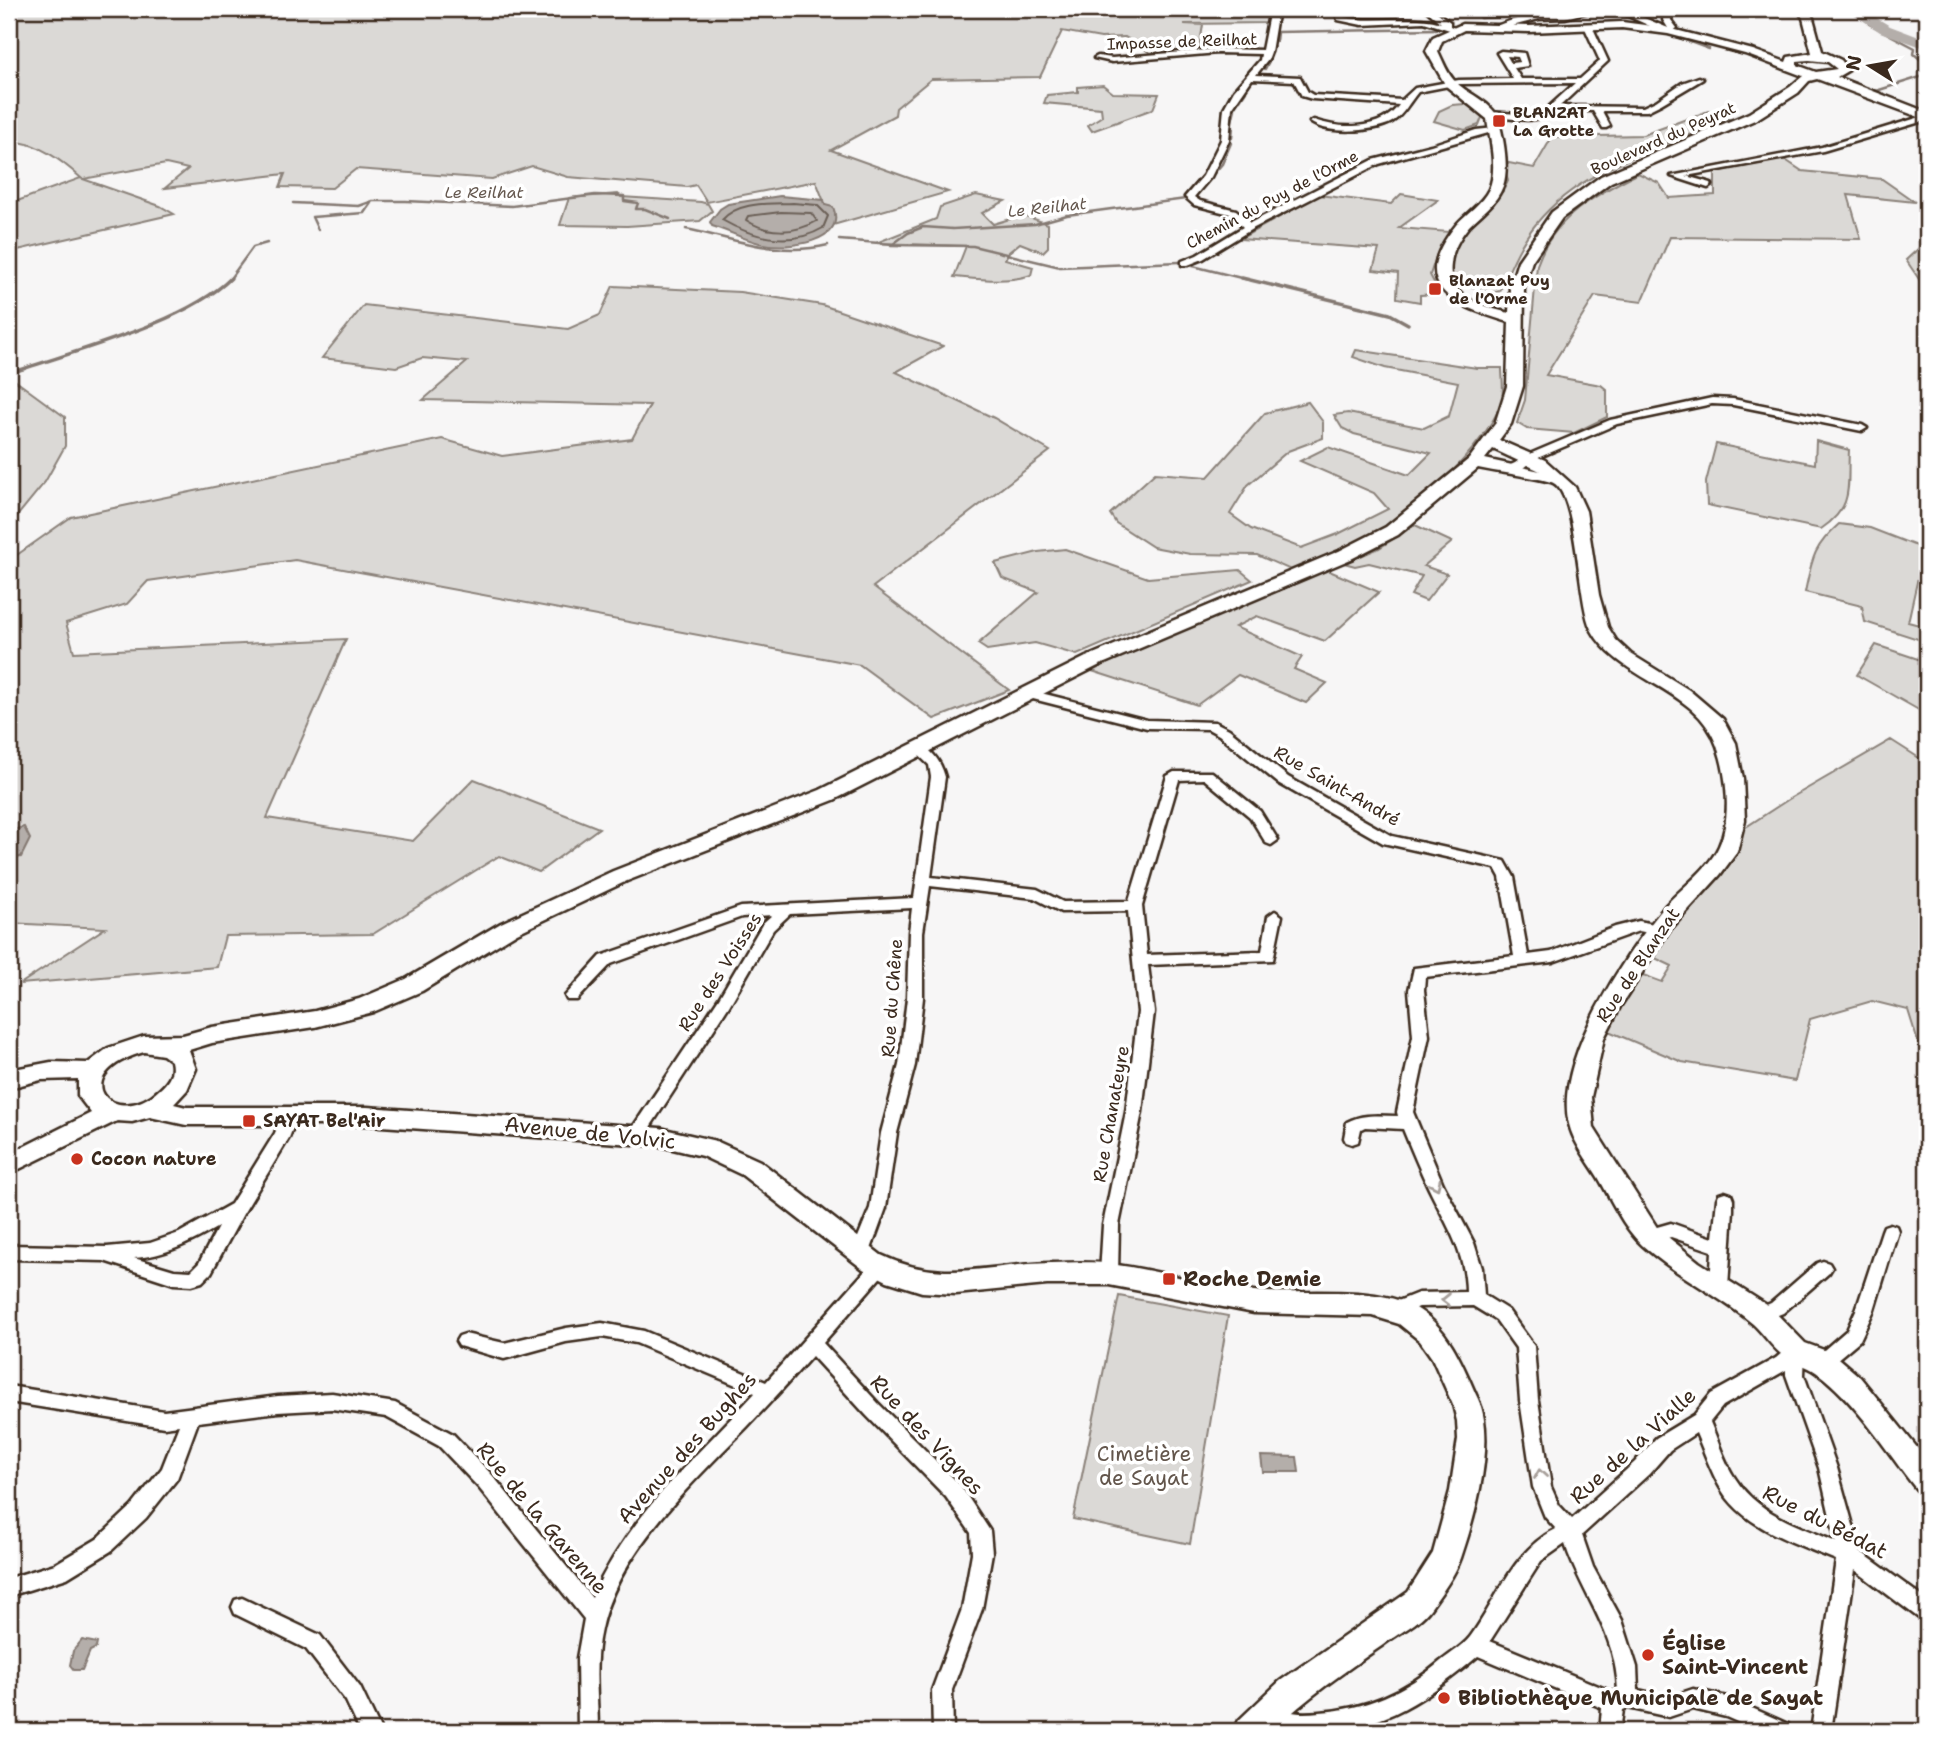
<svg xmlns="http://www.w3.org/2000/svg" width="1936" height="1740" viewBox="0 0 1936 1740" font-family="'Shantell Sans',sans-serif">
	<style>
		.green { fill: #dbd9d6; stroke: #8b827a; stroke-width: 2 }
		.water { fill: #b4aeaa; stroke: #847972; stroke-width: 2 }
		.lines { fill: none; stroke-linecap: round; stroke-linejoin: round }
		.shore { stroke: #6b5f56; stroke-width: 2 }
		.stream-far1 { stroke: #847972; stroke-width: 2.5 }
		.stream { stroke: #847972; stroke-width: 3.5 }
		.river { fill: #b4aeaa; fill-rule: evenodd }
		.street-casing { stroke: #3b2a1e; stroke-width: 5 }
		.secondary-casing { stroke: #3b2a1e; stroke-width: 5 }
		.street { fill: #fff; fill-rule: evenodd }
		.secondary { fill: #fff; fill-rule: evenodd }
		.oneway { stroke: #a79f9a }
		.poi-dot { fill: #c8321e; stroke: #fff; stroke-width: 2.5 }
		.labels { text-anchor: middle; stroke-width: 7; stroke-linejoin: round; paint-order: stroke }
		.far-street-label { font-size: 16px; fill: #3b2a1e; stroke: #fff }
		.far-poi-label { font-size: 16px; font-weight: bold; fill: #3b2a1e; stroke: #fff; text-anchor: start }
		.far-water-label { font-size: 16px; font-style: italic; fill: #65584f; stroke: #fff }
		.street-label { font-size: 18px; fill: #3b2a1e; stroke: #fff }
		.poi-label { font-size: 18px; font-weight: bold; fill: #3b2a1e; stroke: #fff; text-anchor: start }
		.near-street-label { font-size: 21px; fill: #3b2a1e; stroke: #fff }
		.near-poi-label { font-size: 21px; font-weight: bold; fill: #3b2a1e; stroke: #fff; text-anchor: start }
		.near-park-label { font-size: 21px; fill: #63564c; stroke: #fff }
	</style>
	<rect width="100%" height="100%" fill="#f7f6f6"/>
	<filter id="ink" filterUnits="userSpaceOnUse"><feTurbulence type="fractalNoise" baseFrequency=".0143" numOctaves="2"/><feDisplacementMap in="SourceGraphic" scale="14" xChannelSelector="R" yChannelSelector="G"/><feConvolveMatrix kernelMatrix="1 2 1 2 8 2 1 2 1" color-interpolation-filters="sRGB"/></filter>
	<g filter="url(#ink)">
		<g class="green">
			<path d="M9 9H1270L1266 23 1184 24 1203 25 1199 50 1152 54 1125 37 1101 38 1062 31 1040 77 931 79 896 108 895 115 831 150 948 192 833 225 816 181 707 202 696 185 687 187 568 177 532 166 492 179 356 169 332 188 280 187 285 174 165 188 188 169 166 164 83 179 160 206 174 214 9 252V204L81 178C62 161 36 140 9 142Z"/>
			<path d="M1103 85 1113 93 1159 94 1153 109 1092 131 1088 125 1102 116 1101 108 1044 103 1047 95 1078 92V87Z"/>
			<path d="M1465 104 1483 115 1479 125 1465 130 1434 121 1439 111 1452 105Z"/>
			<path d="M1708 111 1729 119C1664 148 1583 165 1536 224 1520 243 1510 268 1500 291L1491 294 1450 278C1446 241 1479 215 1503 191L1508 181 1504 162 1534 168 1552 137 1643 135Z"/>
			<path d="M1784 159 1802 171 1882 179 1915 202 1848 195 1861 239 1670 237 1642 302 1595 296 1546 375 1601 385 1607 390V417L1574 433 1527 429 1517 423 1525 400 1537 265C1553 218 1596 194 1638 173L1659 183 1669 198 1715 195V172Z"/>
			<path d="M618 194 621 197 701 202 708 204 712 211 700 221 627 226 560 225 569 198Z"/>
			<path d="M1401 194 1438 200 1399 228 1450 232 1437 254 1430 275 1440 294 1420 295V302L1397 298 1398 273 1373 270 1379 249 1240 239 1319 195 1391 204Z"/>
			<path d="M976 195 1005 201 982 213 993 224 1023 215 1048 224V247L1043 252 1020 243 1009 252 1005 259 1033 267 1031 275C1008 283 978 279 954 277L966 246 876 243 936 219 940 207Z"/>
			<path d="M1927 247V291L1906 260 1919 248Z"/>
			<path d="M613 286 740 292 822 305 943 346 896 372 994 418 1050 451 873 587 1009 690 934 719 860 665 295 560 148 581 127 604 66 623 74 652 346 639 267 818 413 841 474 779 599 828 539 872 499 856 373 934 225 936 217 967 20 984 105 928 9 923V556L14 557 71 517 442 439 502 456 632 439 650 405 423 400 467 362 422 358 396 367 322 358 364 305 568 329 600 315Z"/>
			<path d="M1356 350 1477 368H1502C1502 377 1504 390 1502 400 1492 437 1422 506 1390 527 1360 545 1325 558 1293 571L1257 555 1190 554 1153 547 1116 523 1110 514 1155 473 1208 477 1265 413 1308 402 1323 422V438L1288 451 1248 485 1230 514 1251 529 1301 548 1338 534 1388 509 1374 493 1300 461 1328 447 1409 475 1431 453 1354 434 1342 428 1334 415 1348 413 1424 428 1449 416 1458 382 1385 368 1353 357Z"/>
			<path d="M9 376 65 417V446L45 482 9 526Z"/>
			<path d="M1816 441 1849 450C1847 487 1855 506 1821 529L1707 505 1706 482 1716 444 1815 464Z"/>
			<path d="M1839 524 1870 528 1919 547 1923 555 1908 622 1927 627V642L1865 622 1862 606 1805 592C1812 559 1813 547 1839 524Z"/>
			<path d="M1415 525 1452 542 1424 566 1447 574 1426 601 1411 595 1422 576 1369 563 1355 566 1344 563 1379 548Z"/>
			<path d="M1065 549 1148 578 1240 570 1252 580 1077 655 1035 643 987 650 978 644 1038 592 1002 578 995 563 1038 552Z"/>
			<path d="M1327 570 1379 592 1325 641 1257 616 1235 627 1302 657 1294 669 1327 683 1306 703 1238 675 1197 705 1092 671 1152 641Z"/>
			<path d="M1876 645 1927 662V712L1924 713 1857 675Z"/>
			<path d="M1891 740 1927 763V1071L1908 1010 1872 1001 1810 1019 1795 1081 1682 1062 1606 1030 1643 975 1662 982 1672 966 1655 958 1671 926 1733 860 1743 829 1789 799Z"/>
			<path d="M1119 1296 1228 1316 1190 1544 1073 1519Z"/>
		</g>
		<g class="water">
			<path d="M780 196 824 200 825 205 833 207C848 243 786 249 764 244 746 241 729 231 712 226L710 222 720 209 728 204Z"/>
			<path d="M24 827 30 839 21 857 9 859V831Z"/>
			<path d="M1261 1456 1297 1457 1299 1472H1263Z"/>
			<path d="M82 1640 97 1643 96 1648 90 1651 82 1670H74L70 1665 73 1651Z"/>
		</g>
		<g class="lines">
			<g class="shore">
				<path d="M793 203 817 205 828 216 823 228C791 247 753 238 722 220 738 201 770 204 793 203Z"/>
				<path d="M781 212 811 213 817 221C795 234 767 234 746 220L748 216Z"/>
			</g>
			<g class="stream-far1">
				<path d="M1480 18 1525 16 1529 9"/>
				<path d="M1869 24 1915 48 1914 54 1927 65"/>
				<path d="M1674 36 1709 49"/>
				<path d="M1276 41 1277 32 1438 29"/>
				<path d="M1272 53 1274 47"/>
				<path d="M1265 69 1269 61"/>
				<path d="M1248 87 1250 83"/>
				<path d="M1876 91 1927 75"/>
				<path d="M1240 100 1246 91"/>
				<path d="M1232 121 1235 109"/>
				<path d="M1232 138 1233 126"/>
				<path d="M1184 196 1204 173"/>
				<path d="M293 203 359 206 373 201H406L512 206 595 195 624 196V201L638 203 636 209H645L670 219"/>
				<path d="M686 229C735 239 778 257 828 245"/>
				<path d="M318 230 312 217 364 213 371 203"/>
				<path d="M839 240 893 244 908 233 923 227 953 229 1035 224 1067 215 1193 198 1222 164 1231 143"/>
				<path d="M891 245 973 246 1060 267 1180 262"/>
				<path d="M1189 265 1249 280"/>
				<path d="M229 280 253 247 267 243"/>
			</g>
			<g class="stream">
				<path d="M1242 278 1390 314 1408 324"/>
				<path d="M17 371C78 350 187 322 231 278"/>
			</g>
			<path class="river" d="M1846 9H1862L1890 26 1927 40V49L1880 32Z"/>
			<defs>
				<g id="street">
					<path d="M1270 9H1278L1271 52 1268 60 1256 75 1300 77 1308 92 1313 95 1402 100 1415 88 1459 80 1513 79 1497 53 1501 51 1524 53 1528 66 1514 68 1521 79H1580L1600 61 1584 26 1588 24 1592 26 1608 61 1560 106 1643 107 1656 101 1682 83 1699 77 1703 79 1661 104 1647 111H1602L1610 126 1606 128H1603L1593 111 1555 110C1538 126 1510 118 1489 116L1485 114 1489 112 1534 115 1542 113 1575 83 1459 84 1418 92C1410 101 1403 116 1392 122 1374 132 1327 135 1310 122L1314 120C1340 129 1381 131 1399 105L1312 99 1302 96 1294 81 1252 79 1232 108 1229 140 1211 177 1194 197 1200 201 1236 210 1250 223 1373 160 1431 145 1476 130 1495 128 1499 130 1379 164 1252 229 1203 259 1188 265H1182V261L1197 255 1243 227 1230 214 1194 205 1185 197 1203 176 1221 140 1224 108 1234 90 1260 60 1261 54 1218 53 1112 62 1094 58 1098 56 1112 58 1218 49 1262 50ZM1507 56 1518 57 1520 62 1511 63Z"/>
					<path d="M1334 9H1341L1344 17C1377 24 1410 13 1441 23L1425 9H1433L1450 22V26L1457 29 1453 31 1424 22 1362 25 1338 20Z"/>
					<path d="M1588 9H1601L1565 18 1539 19 1497 30 1493 28C1521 13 1557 15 1588 9Z"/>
					<path d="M1613 9H1623L1668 28 1663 20 1665 9H1672L1671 20 1677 28 1671 33H1665Z"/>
					<path d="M1927 115V120L1823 151 1686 176 1711 183 1712 185 1708 188 1671 176 1822 147Z"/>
					<path d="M1712 398 1733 399 1862 425 1867 428 1862 431 1733 405 1712 404 1617 424 1533 460 1523 468 1509 471 1504 468 1515 463 1525 456 1610 420Z"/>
					<path d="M1030 688 1041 693 1147 720 1215 722 1229 729 1288 777 1392 836 1505 861 1514 877 1528 955 1551 952 1615 927 1639 921 1663 926 1665 930 1663 934 1658 935 1639 931 1553 962 1425 977 1424 990 1429 1036 1413 1112 1443 1184 1474 1243 1482 1268 1484 1295 1508 1310 1534 1346 1538 1400 1551 1487 1559 1505 1572 1519 1635 1462 1656 1438 1694 1415 1711 1394 1776 1358 1790 1346 1796 1343 1802 1346 1805 1351 1804 1375 1837 1468 1856 1536V1550L1864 1554 1927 1600V1621L1920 1619 1855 1570 1831 1731H1811L1836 1560C1796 1543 1745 1529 1721 1489 1711 1472 1704 1451 1696 1433L1670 1450 1649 1474 1582 1535 1593 1567 1622 1620 1637 1667 1638 1690 1669 1697 1693 1689 1727 1697 1788 1724 1791 1731H1758L1726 1717 1693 1709 1669 1717 1628 1708 1623 1710 1620 1731H1600L1602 1708 1478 1656C1431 1696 1382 1731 1317 1731 1292 1731 1284 1732 1261 1720L1258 1713 1261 1706 1268 1703C1275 1705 1281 1710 1288 1711 1298 1714 1309 1713 1320 1712 1366 1709 1406 1691 1441 1661 1451 1653 1463 1646 1470 1637 1498 1599 1512 1551 1556 1529L1545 1517 1533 1487 1520 1400 1516 1348 1496 1320 1473 1306 1419 1307 1394 1317 1388 1315 1385 1310 1388 1305 1418 1293 1466 1292C1466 1255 1448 1227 1432 1195 1421 1173 1412 1151 1403 1129L1365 1127 1361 1129 1358 1142 1352 1144 1346 1142 1344 1138 1347 1122C1364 1113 1380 1116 1398 1116L1397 1112 1413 1036 1409 990 1414 968 1514 956 1500 877 1495 868 1383 843 1278 783 1219 735 1208 729 1147 728 1033 699 1024 692ZM1786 1370V1375L1819 1468 1836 1542C1800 1526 1757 1514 1735 1478 1724 1462 1718 1440 1710 1422L1723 1406ZM1565 1544C1583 1598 1616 1631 1618 1691L1613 1692 1490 1641 1541 1561Z"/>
					<path d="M918 744C933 750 941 762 945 777L931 877 1037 889 1063 902 1129 901 1167 776 1174 772H1212L1260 811 1278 840 1271 845 1266 843 1250 817 1204 779 1179 780 1142 906 1147 955 1262 951 1268 916 1275 911 1282 916 1273 960 1148 965 1154 1012 1142 1112 1119 1225 1118 1274 1115 1279 1109 1281 1103 1279 1100 1274 1103 1225 1126 1112 1138 1012 1128 911 1061 912 1034 898 930 886 923 932V998L915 1065 897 1133 886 1208 870 1252 867 1257 861 1259 855 1257 852 1252 870 1208 881 1133 899 1065 907 998 909 932 912 908 790 914 773 930 729 1006 643 1138 637 1140 631 1138 629 1134 631 1130 719 998 763 923 772 915 742 917 611 964 577 1000H567L565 996 601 956 741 907 914 898 931 777 929 765 911 748Z"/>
					<path d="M290 1108 296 1110 298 1114 289 1138 243 1214 211 1273 202 1282 192 1285 174 1284 104 1261 9 1259V1245L107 1247 150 1243 179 1233 231 1204 275 1133 284 1110ZM218 1227 199 1263 191 1271 174 1270 134 1258C165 1256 192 1242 218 1227Z"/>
					<path d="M1725 1192 1731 1194 1733 1199V1210L1728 1287 1725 1292 1719 1294 1713 1292 1710 1287 1712 1251 1671 1237 1649 1243 1643 1241 1641 1236 1643 1231 1671 1223 1713 1238 1717 1199 1719 1194Z"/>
					<path d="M1890 1224 1896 1226 1898 1231 1874 1310 1860 1340 1829 1366 1823 1369 1817 1366 1814 1361 1817 1356 1847 1330 1856 1310 1882 1231 1884 1226Z"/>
					<path d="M880 1259 886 1261 889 1266 886 1271 823 1343 878 1403 960 1485 990 1531 992 1553 982 1609 952 1690 953 1731H933L932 1690 962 1609 972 1553 971 1533 946 1497 866 1415 812 1356C791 1380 769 1404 747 1427 693 1482 618 1552 601 1629 593 1663 598 1698 598 1731H578L577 1658 584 1619 479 1488 439 1446 386 1417 332 1409 278 1412 198 1422 177 1479 146 1518 111 1551 67 1578 9 1596V1578L55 1564 97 1539 132 1506 162 1468 179 1425 164 1427 9 1402V1386L164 1411 278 1396 332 1393 395 1403 453 1434 493 1476 592 1598C628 1516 695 1458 755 1393L636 1343 602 1337 566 1342 504 1359 459 1346 456 1341 459 1336 465 1334 504 1343 566 1328 602 1323 644 1331 766 1382 874 1261Z"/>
					<path d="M1823 1261 1829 1263 1832 1268 1829 1273 1783 1313 1761 1322 1755 1320 1752 1315 1755 1310 1771 1303 1817 1263Z"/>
					<path d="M242 1598 320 1635 360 1687 381 1731H360L346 1701 306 1649 235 1614 232 1607 235 1600Z"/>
				</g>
				<path id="secondary" d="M1797 9H1807L1813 18 1822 51 1841 60 1849 70 1837 77 1927 112V120L1817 79 1809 81 1798 93 1757 119 1611 182 1562 218 1532 261 1524 286 1523 386 1511 424 1499 440 1545 460 1575 487 1586 511 1599 595 1608 627 1616 640 1631 654 1689 690 1723 719 1736 743 1743 779 1745 820 1737 852 1720 875 1669 931 1620 1007 1604 1038 1591 1097 1594 1128 1658 1229 1699 1262 1770 1307 1805 1343 1832 1353 1860 1377 1927 1460V1494L1917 1490C1886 1451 1857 1402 1816 1372 1807 1365 1794 1364 1786 1358 1773 1349 1764 1334 1753 1324 1719 1295 1676 1276 1642 1245 1623 1227 1611 1199 1598 1177 1588 1161 1573 1142 1569 1124 1553 1061 1626 953 1665 906 1682 887 1708 870 1719 846 1732 818 1727 774 1717 746 1697 687 1619 682 1591 629 1577 601 1578 489 1551 482 1528 476 1502 473 1478 468L1398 535 1351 559 1100 665 834 800 627 881 517 933 422 991 373 1012 315 1027 212 1043 189 1050 196 1069 187 1090 174 1104 186 1107H367L660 1128 716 1141 760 1161 881 1255C943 1285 987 1264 1051 1263 1070 1263 1091 1261 1110 1264 1159 1270 1206 1286 1254 1291 1302 1296 1379 1283 1419 1310 1451 1331 1463 1366 1478 1399 1497 1439 1475 1517 1461 1558 1455 1575 1441 1594 1430 1609 1420 1623 1397 1634 1383 1645 1344 1672 1306 1698 1272 1731H1234L1239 1720 1280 1681 1408 1592 1433 1553 1450 1491 1458 1439 1457 1421 1453 1405 1432 1358 1420 1341 1399 1324 1373 1316 1254 1313 1109 1285H1047L956 1294 922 1292 887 1281 863 1269 742 1175 702 1156 660 1146 367 1125H186L150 1117 132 1122 117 1121 9 1174V1154L91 1113 78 1096V1079L41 1080 9 1088V1070L51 1062 88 1063 108 1048 144 1036 183 1035 212 1027 315 1011 359 999 406 979 501 923 613 871 820 790 1086 657 1339 551 1386 527 1469 459 1495 424 1507 386 1509 322C1456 306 1405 288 1456 225 1466 213 1482 204 1489 189 1498 169 1490 140 1487 119L1446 86 1426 51 1433 37 1462 24 1529 26 1622 22 1668 28 1753 50 1786 62 1788 57 1812 53 1803 18ZM1622 28 1668 34 1745 54 1803 76 1790 87 1749 113 1601 176 1552 212 1518 261 1510 286 1509 313C1484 306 1446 298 1451 264 1452 250 1460 237 1469 226 1481 214 1497 203 1503 186 1509 168 1504 140 1499 122 1495 103 1469 95 1457 83 1448 76 1443 61 1438 51L1442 41 1464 30 1529 32ZM1809 60 1828 62 1837 69 1816 72 1797 65V61ZM1493 449 1540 471 1485 459ZM144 1052 163 1055 171 1061C174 1073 169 1081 160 1089 114 1132 63 1075 144 1052Z"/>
			</defs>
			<use href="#street" class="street-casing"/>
			<use href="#secondary" class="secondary-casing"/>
			<use href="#street" class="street"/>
			<use href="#secondary" class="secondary"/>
		</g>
		<defs><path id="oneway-chevron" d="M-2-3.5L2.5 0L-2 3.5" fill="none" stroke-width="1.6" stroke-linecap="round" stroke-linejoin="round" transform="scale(1.75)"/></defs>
		<g class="oneway">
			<use href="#oneway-chevron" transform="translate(1436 1185) rotate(65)"/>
			<use href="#oneway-chevron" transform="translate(1446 1300) rotate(179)"/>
			<use href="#oneway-chevron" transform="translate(1540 1474) rotate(-99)"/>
		</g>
	</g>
	<g class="poi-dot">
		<rect x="1492" y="114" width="14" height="14" rx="3.5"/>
		<rect x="1428" y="282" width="14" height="14" rx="3.5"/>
		<rect x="242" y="1114" width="14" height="14" rx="3.5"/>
		<circle cx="77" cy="1159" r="7"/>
		<rect x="1162" y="1272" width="14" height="14" rx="3.5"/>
		<circle cx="1648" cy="1655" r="7"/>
		<circle cx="1444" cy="1698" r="7"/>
	</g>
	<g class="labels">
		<g class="far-street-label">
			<text transform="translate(1182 41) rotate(-2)" y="6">Impasse de Reilhat</text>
			<text transform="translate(1663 138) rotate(-24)" y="6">Boulevard du Peyrat</text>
			<text transform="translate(1272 199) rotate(-28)" y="6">Chemin du Puy de l'Orme</text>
		</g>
		<g class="far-poi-label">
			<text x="1513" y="118">BLANZAT<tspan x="1513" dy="18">La Grotte</tspan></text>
			<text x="1449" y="286">Blanzat Puy<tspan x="1449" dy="18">de l'Orme</tspan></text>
		</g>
		<g class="far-water-label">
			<text x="484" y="198">Le Reilhat</text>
			<text transform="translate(1047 207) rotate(-6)" y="6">Le Reilhat</text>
		</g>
		<g class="street-label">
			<text transform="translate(1337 786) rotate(30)" y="6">Rue Saint-André</text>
			<text transform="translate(1638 965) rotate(-56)" y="6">Rue de Blanzat</text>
			<text transform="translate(720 972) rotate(-57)" y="6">Rue des Voisses</text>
			<text transform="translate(892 998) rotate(-86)" y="6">Rue du Chêne</text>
			<text transform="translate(1111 1114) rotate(-80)" y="6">Rue Chanateyre</text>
		</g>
		<g class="poi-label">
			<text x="263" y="1127">SAYAT Bel'Air</text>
			<text x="91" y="1165">Cocon nature</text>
		</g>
		<g class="near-street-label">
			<text transform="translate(590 1133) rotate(6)" y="7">Avenue de Volvic</text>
			<text transform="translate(927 1435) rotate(47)" y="7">Rue des Vignes</text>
			<text transform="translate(1633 1446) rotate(-42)" y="7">Rue de la Vialle</text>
			<text transform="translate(687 1448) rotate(-48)" y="7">Avenue des Bughes</text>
			<text transform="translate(542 1518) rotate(50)" y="7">Rue de la Garenne</text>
			<text transform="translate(1825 1522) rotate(27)" y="7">Rue du Bédat</text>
		</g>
		<g class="near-poi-label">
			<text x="1183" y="1286">Roche Demie</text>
			<text x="1662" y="1650">Église<tspan x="1662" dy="24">Saint-Vincent</tspan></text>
			<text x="1458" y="1705">Bibliothèque Municipale de Sayat</text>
		</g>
		<g class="near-park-label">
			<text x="1144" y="1461">Cimetière<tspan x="1144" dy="24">de Sayat</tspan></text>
		</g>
	</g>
	<rect width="1936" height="1740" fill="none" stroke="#fff" stroke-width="35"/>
	<rect x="18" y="18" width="1901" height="1705" fill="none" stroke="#3b2a1e" stroke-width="2.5" filter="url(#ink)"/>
	<g transform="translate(1870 66) rotate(281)" stroke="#ffffff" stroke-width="5" paint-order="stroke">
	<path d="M0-5L12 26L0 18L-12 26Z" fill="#3b2a1e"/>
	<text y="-10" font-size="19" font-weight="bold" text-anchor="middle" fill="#3b2a1e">N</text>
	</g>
</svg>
